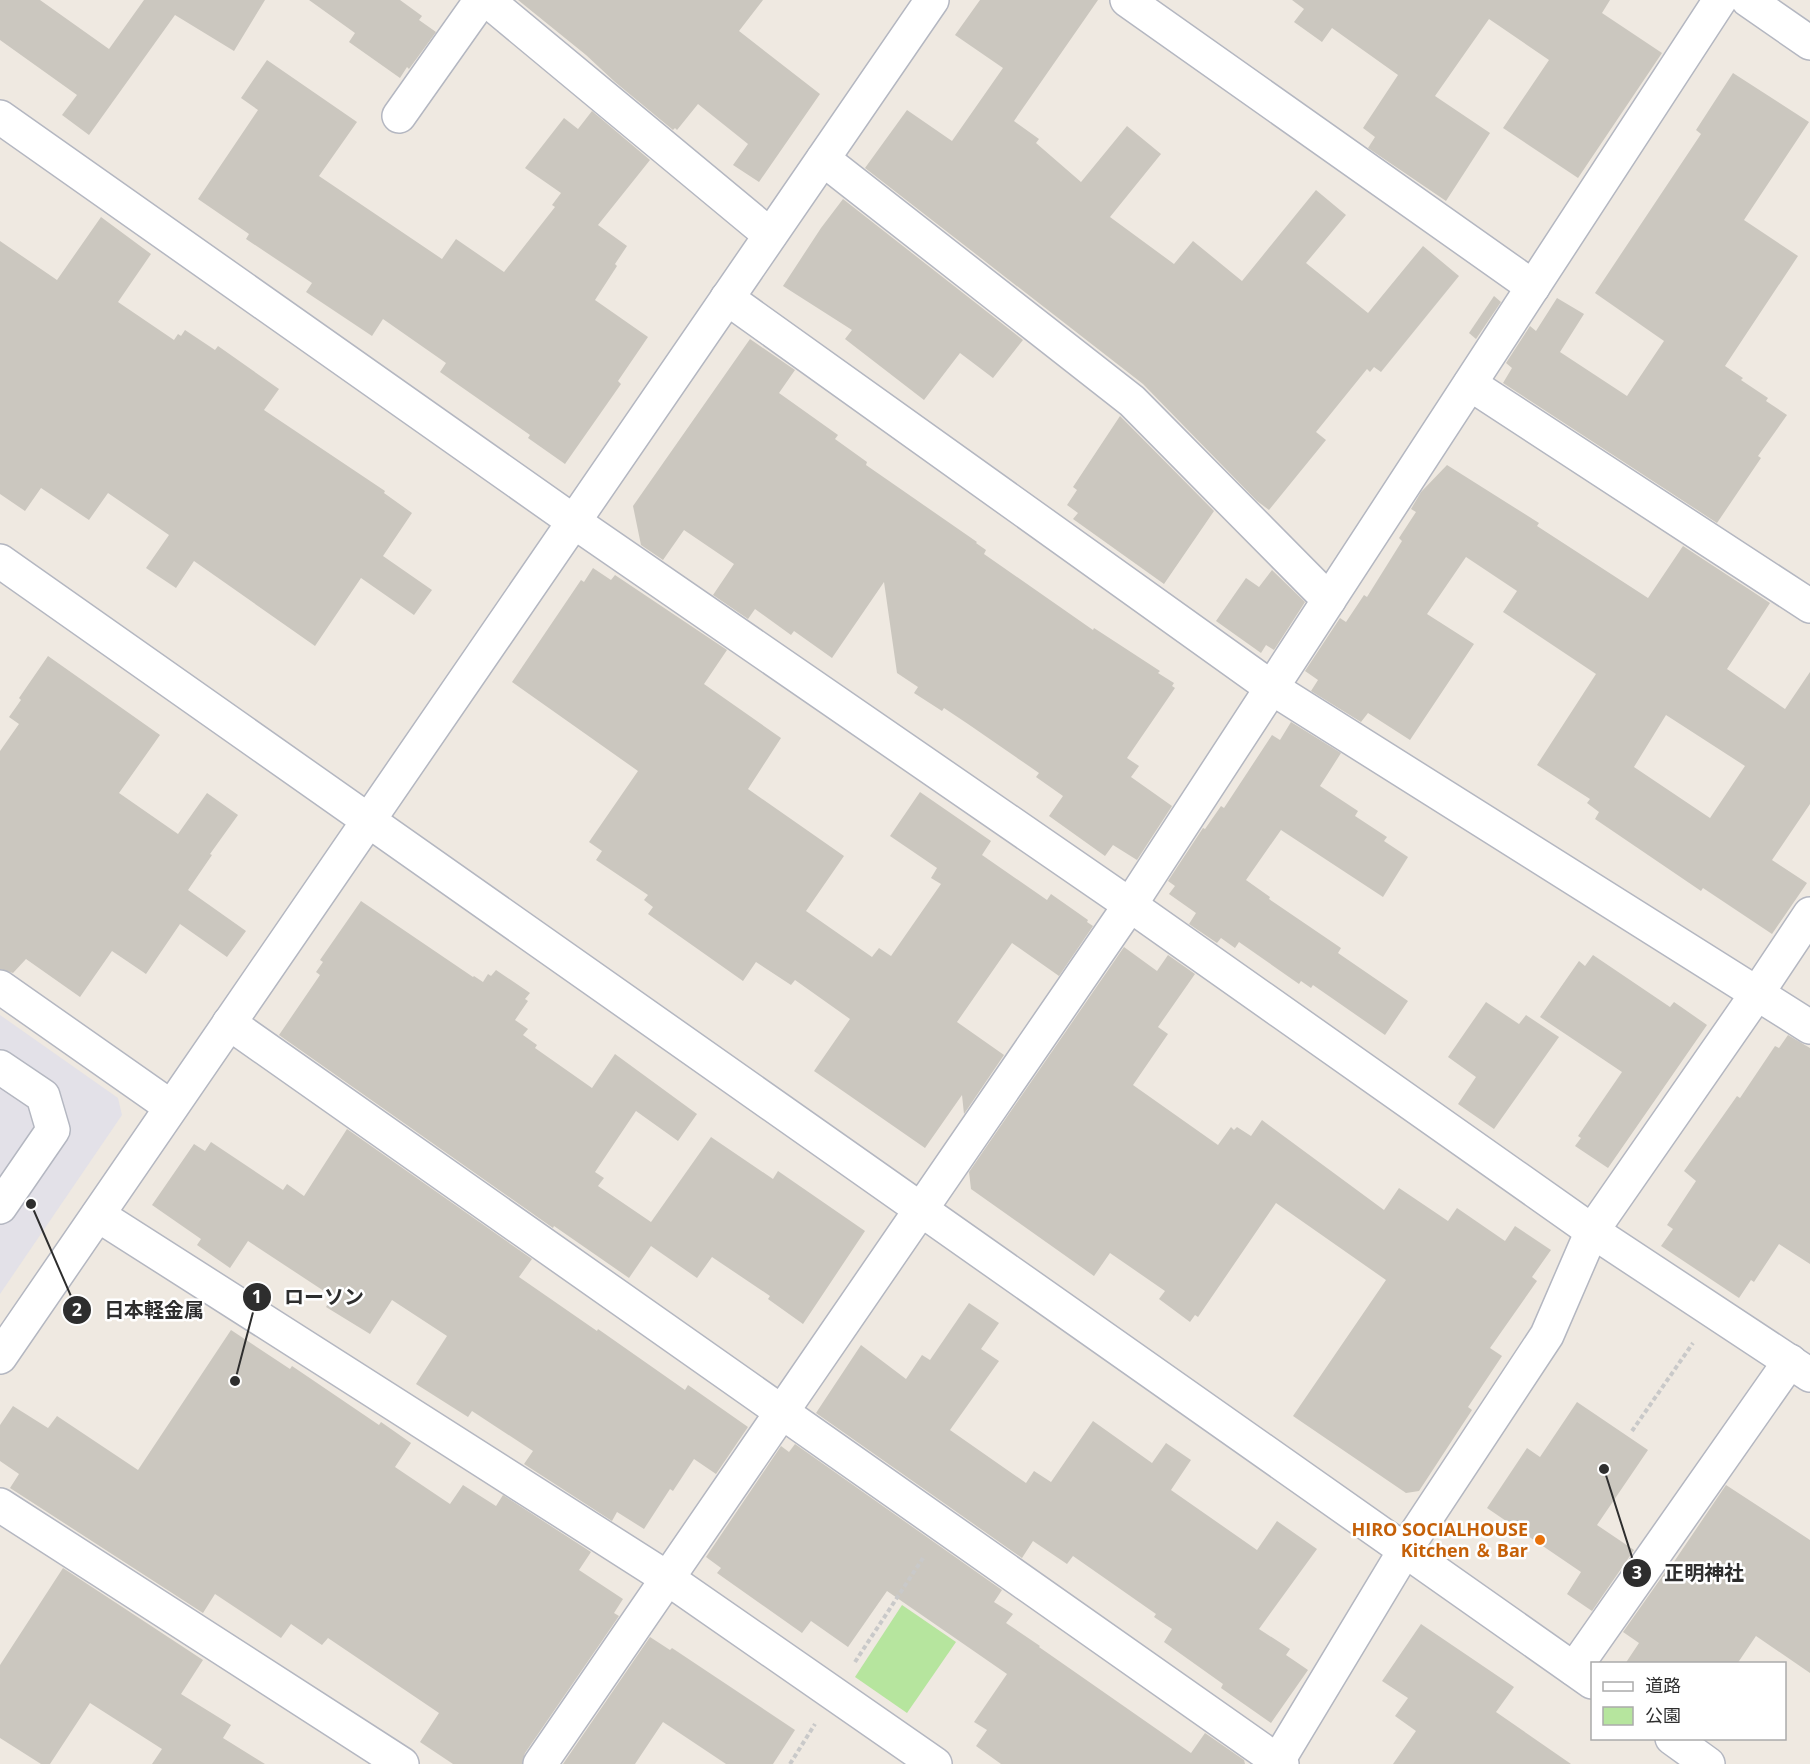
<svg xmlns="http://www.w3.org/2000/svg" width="1810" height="1764" viewBox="0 0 1810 1764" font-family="'Open Sans','Noto Sans JP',sans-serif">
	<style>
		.industrial { fill: #e3e1e8 }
		.green { fill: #b6e59e }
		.building { fill: #cbc7bf; fill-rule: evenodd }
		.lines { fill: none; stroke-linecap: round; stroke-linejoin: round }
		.minor-casing { stroke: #b4b7c1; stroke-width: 36 }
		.path { stroke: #c9c9c9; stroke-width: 4; stroke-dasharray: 4.5 3; stroke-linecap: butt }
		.minor { stroke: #fff; stroke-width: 33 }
		.food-dot { fill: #e8710a; stroke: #fff; stroke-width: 2 }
		.labels { text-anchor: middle; stroke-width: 5; stroke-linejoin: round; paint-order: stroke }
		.food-label { font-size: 18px; font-weight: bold; fill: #c56008; stroke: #fff; text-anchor: end }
		.leader { fill: none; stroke: #2e2e2e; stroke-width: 2 }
		.callout-dot { fill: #2e2e2e; stroke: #fff; stroke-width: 2 }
		.mark-label { font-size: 18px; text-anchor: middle; font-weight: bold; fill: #fff }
		.callout-label { font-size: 20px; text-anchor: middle; font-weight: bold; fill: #2e2e2e; stroke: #fff; stroke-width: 5; stroke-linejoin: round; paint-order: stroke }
	</style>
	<rect width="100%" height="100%" fill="#efe9e1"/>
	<path class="industrial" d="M0 1015 118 1098 122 1115 0 1294Z"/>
	<path class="green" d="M902 1605 956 1642 907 1713 855 1677Z"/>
	<g class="building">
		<path d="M0 0H40L109 49 144 0H265L234 51 175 15 89 135 62 115 77 95 0 40Z"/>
		<path d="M309 0H400L422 16 419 20 436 32 409 69 407 67 400 78 349 42 355 33Z"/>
		<path d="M518 0H763L739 31 820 94 759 182 733 165 748 144 698 104 677 130 675 128 673 130 615 82 586 55Z"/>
		<path d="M980 0H1098L1014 121 1039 139 1036 143 1081 182 1127 126 1161 154 1110 217 1174 264 1193 241 1242 281 1316 190 1346 215 1306 263 1368 313 1423 246 1459 276 1381 372 1374 367 1370 372 1367 369 1316 432 1326 440 1269 510 1257 501 1143 384 865 168 907 110 952 141 1003 68 955 35Z"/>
		<path d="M1292 0H1610L1602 13 1662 53 1578 178 1503 128 1549 60 1489 19 1435 96 1490 133 1446 201 1368 148 1375 137 1363 128 1398 75 1332 28 1322 42 1294 22 1304 9Z"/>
		<path d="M267 60 357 122 319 176 442 259 456 239 504 272 555 207 552 205 561 193 525 168 564 118 578 129 592 111 650 160 598 225 627 246 615 264 617 266 595 300 648 337 618 381 621 384 565 464 528 438 530 435 440 372 446 363 383 319 372 336 306 292 312 283 246 239 249 234 198 199 258 110 241 98Z"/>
		<path d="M1733 73 1809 122 1744 220 1798 256 1725 366 1743 378 1741 380 1768 398 1766 401 1787 415 1758 456 1761 458 1717 523 1503 383 1512 368 1506 363 1530 326 1536 331 1557 298 1584 314 1560 352 1627 396 1664 341 1595 293 1701 134 1696 130Z"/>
		<path d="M843 199 1023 340 993 378 960 353 924 400 845 339 852 330 783 286 821 228Z"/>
		<path d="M101 217 151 254 118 302 174 340 178 334 181 336 185 330 215 350 218 346 279 389 264 410 385 491 384 493 412 513 383 556 432 590 414 615 361 578 315 646 194 561 176 588 146 568 169 535 108 493 89 520 41 488 25 511 0 494V241L57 280Z"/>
		<path d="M1494 296 1501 302 1476 339 1469 333Z"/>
		<path d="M750 339 795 370 779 393 838 435 835 439 867 462 866 465 977 542 976 543 986 550 984 554 1093 630 1094 628 1160 671 1158 673 1174 683 1172 686 1175 688 1127 758 1139 766 1131 777 1172 806 1137 860 1113 845 1105 856 1049 816 1063 796 1036 777 1039 773 968 724 944 708 942 711 914 693 918 687 897 673 884 582 832 658 794 631 791 635 755 609 748 619 713 595 734 564 684 530 663 560 641 545 633 506Z"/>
		<path d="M1120 416 1214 511 1164 584 1073 519 1078 513 1067 505 1077 490 1073 487Z"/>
		<path d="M1447 465 1539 523 1537 526 1648 598 1683 546 1770 603 1727 669 1785 709 1810 672V804L1772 860 1807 883 1772 934 1703 888 1701 891 1595 819 1599 812 1587 803 1590 799 1537 765 1596 674 1503 612 1517 591 1466 557 1427 614 1474 644 1410 740 1368 713 1361 722 1311 691 1318 680 1305 671 1340 618 1346 622 1364 595 1367 597 1402 541 1399 538 1416 512 1411 509 1421 492ZM1666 715 1745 766 1710 818 1634 767Z"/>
		<path d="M593 568 611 580 615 575 727 650 704 684 781 738 748 789 844 856 806 911 872 957 879 948 891 956 941 884 931 878 937 868 890 836 920 792 991 841 982 855 1047 900 1051 894 1088 920 1087 922 1093 926 1059 976 1012 943 957 1022 1004 1055 964 1114 962 1095 925 1148 814 1071 850 1019 795 980 791 985 756 962 743 981 648 914 653 907 644 900 648 895 596 860 602 851 589 842 638 771 512 682 581 580 584 582Z"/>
		<path d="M1272 570 1305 602 1274 650 1266 645 1261 653 1216 621 1246 578 1259 587Z"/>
		<path d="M48 656 160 735 119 793 178 834 207 793 238 815 210 854 212 855 188 890 246 931 227 957 180 924 146 974 112 951 80 997 26 959 13 973 0 969V751L19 724 9 717 21 700 19 698Z"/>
		<path d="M1291 722 1341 753 1320 786 1358 811 1355 816 1387 837 1384 841 1408 857 1383 897 1281 830 1246 880 1270 897 1269 899 1341 948 1338 953 1408 1001 1385 1035 1313 985 1311 988 1301 981 1299 984 1239 942 1235 948 1221 938 1217 943 1189 924 1196 913 1169 894 1175 886 1168 881 1203 828 1205 829 1221 806 1224 808 1272 735 1280 740Z"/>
		<path d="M361 901 473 977 474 976 483 982 488 974 491 976 496 970 530 993 525 999 528 1001 515 1020 528 1029 523 1035 537 1045 535 1048 592 1088 615 1054 697 1114 678 1141 636 1111 595 1172 604 1178 598 1186 651 1222 711 1137 773 1179 778 1171 865 1231 803 1324 768 1299 770 1296 712 1257 697 1278 651 1246 629 1278 554 1226 553 1228 279 1035 320 975 316 972 323 962 320 960Z"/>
		<path d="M1124 947 1157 971 1168 955 1195 974 1158 1027 1168 1034 1133 1085 1218 1145 1231 1127 1234 1130 1237 1127 1251 1136 1262 1120 1384 1210 1399 1188 1448 1221 1457 1208 1505 1241 1515 1226 1551 1250 1532 1277 1537 1281 1490 1348 1502 1356 1468 1407 1472 1410 1419 1491 1406 1493 1293 1416 1386 1280 1276 1203 1198 1317 1195 1315 1190 1322 1159 1299 1165 1291 1110 1253 1094 1276 971 1189 969 1172Z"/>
		<path d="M1593 955 1670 1007 1674 1002 1707 1025 1608 1168 1575 1146 1581 1138 1578 1136 1622 1072 1540 1017 1579 961 1585 966Z"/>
		<path d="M1486 1002 1519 1024 1526 1015 1559 1037 1494 1129 1458 1104 1476 1077 1448 1057Z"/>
		<path d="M1788 1035 1810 1048V1264L1779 1244 1754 1282 1751 1280 1739 1298 1661 1246 1673 1229 1667 1225 1696 1181 1684 1171 1737 1096 1740 1098 1775 1046 1779 1048Z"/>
		<path d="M347 1129 532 1259 519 1277 597 1331 598 1329 685 1390 688 1385 748 1427 716 1474 694 1459 673 1491 670 1489 644 1529 617 1512 612 1521 524 1464 533 1451 472 1411 468 1417 416 1384 447 1336 392 1300 370 1334 326 1307 333 1297 248 1241 230 1268 197 1245 201 1239 152 1205 194 1144 205 1151 211 1142 283 1190 287 1184 304 1196Z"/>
		<path d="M969 1303 999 1323 981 1349 999 1361 950 1430 1026 1483 1034 1471 1051 1482 1093 1421 1152 1463 1166 1443 1191 1460 1171 1490 1257 1550 1277 1521 1317 1549 1259 1629 1290 1649 1286 1655 1308 1670 1271 1723 1221 1688 1223 1684 1164 1642 1172 1629 1154 1617 1156 1614 1073 1556 1067 1564 1033 1541 1022 1558 816 1413 861 1345 906 1379 922 1355 930 1360Z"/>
		<path d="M231 1330 290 1369 292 1366 379 1425 381 1422 411 1443 395 1467 450 1504 463 1485 496 1506 503 1495 591 1552 579 1570 623 1599 614 1613 619 1616 525 1753 522 1764H453L420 1742 439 1713 328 1638 322 1645 291 1624 281 1638 215 1594 203 1613 10 1488 19 1474 0 1461V1425L13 1406 48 1428 57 1416 138 1470Z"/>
		<path d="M1577 1402 1648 1450 1597 1525 1634 1550 1592 1611 1567 1594 1581 1572 1487 1508 1527 1448 1540 1457Z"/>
		<path d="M795 1444 1002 1590 994 1602 1013 1614 1006 1623 1040 1646 1039 1647 1191 1753 1205 1733 1244 1760 1245 1764H1001L976 1746 987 1730 974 1722 1007 1674 887 1591 848 1647 811 1621 802 1633 717 1573 721 1568 706 1557 779 1449 781 1446 789 1452Z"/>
		<path d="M1726 1485 1810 1540V1673L1756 1636 1737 1664H1625L1639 1643 1623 1632 1666 1571 1667 1572Z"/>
		<path d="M63 1568 203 1660 181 1694 231 1725 223 1738 265 1764H152L162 1749 90 1703 50 1764H41L0 1738V1665Z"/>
		<path d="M1421 1624 1514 1687 1496 1712 1571 1764H1393L1416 1731 1395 1716 1408 1698 1382 1681Z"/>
		<path d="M650 1637 670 1650 672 1648 795 1730 773 1764H726L663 1722 635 1764H563Z"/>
	</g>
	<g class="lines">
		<defs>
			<g id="minor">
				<path d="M487 0 770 235"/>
				<path d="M1127 0 1533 287"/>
				<path d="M1748 0 1810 43"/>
				<path d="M399 116 481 0"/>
				<path d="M0 117 573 521 1130 905 1592 1231 1810 1375"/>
				<path d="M823 159 1132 401 1329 600"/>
				<path d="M727 298 1272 688 1810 1027"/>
				<path d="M1470 384 1810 606"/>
				<path d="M0 561 1592 1682"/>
				<path d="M0 987 171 1107"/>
				<path d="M229 1023 1282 1764"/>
				<path d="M0 1067 43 1096 53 1130 0 1207"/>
				<path d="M98 1215 667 1578 935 1764"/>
				<path d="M0 1357 932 0"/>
				<path d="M0 1505 402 1764"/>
				<path d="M1574 1669 1790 1361"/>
				<path d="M1672 1738 1708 1764"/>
				<path d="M540 1764 1130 905 1720 0"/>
				<path d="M1276 1764 1405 1550 1547 1335 1592 1231 1756 995 1810 914"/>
			</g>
		</defs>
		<use href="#minor" class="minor-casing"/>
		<g class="path">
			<path d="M1632 1431 1693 1343"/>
			<path d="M855 1662 923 1558"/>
			<path d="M790 1764 815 1724"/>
		</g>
		<use href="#minor" class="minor"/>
	</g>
	<circle class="food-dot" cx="1540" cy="1540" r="6"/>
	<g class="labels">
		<g class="food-label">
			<text x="1528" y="1536">HIRO SOCIALHOUSE<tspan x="1528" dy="21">Kitchen ＆ Bar</tspan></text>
		</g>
	</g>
	<path class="leader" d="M235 1381L257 1297M31 1204L77 1310M1604 1469L1637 1573"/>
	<g class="callout-dot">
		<circle cx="235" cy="1381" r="6"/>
		<circle cx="31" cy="1204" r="6"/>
		<circle cx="1604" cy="1469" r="6"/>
		<circle cx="257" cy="1297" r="15"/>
		<circle cx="77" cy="1310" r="15"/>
		<circle cx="1637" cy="1573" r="15"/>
	</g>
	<g class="mark-label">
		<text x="257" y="1303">1</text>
		<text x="77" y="1316">2</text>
		<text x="1637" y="1579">3</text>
	</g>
	<g class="callout-label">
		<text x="324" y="1304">ローソン</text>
		<text x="154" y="1317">日本軽金属</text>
		<text x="1704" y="1580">正明神社</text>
	</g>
	<rect x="1591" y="1662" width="195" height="78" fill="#ffffff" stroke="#ababab" stroke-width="1.5"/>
	<rect x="1603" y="1682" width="30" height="9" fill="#ffffff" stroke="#ababab" stroke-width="1.5"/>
	<text x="1645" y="1692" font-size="18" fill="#2e2e2e">道路</text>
	<rect x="1603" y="1707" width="30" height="18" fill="#b6e59e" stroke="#ababab" stroke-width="1.5"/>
	<text x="1645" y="1722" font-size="18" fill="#2e2e2e">公園</text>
</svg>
